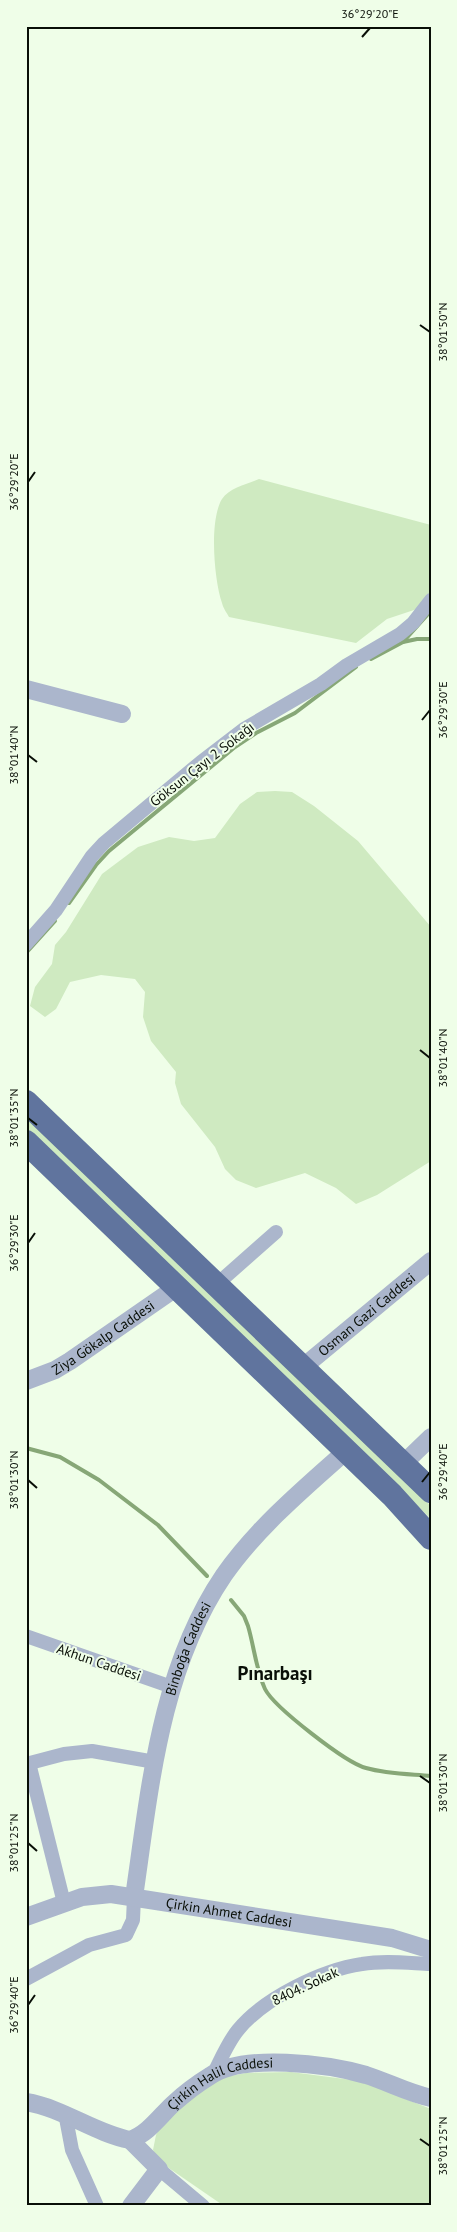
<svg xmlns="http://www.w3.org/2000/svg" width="457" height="2232" viewBox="0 0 457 2232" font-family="'PT Sans',sans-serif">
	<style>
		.green { fill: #cfeac1 }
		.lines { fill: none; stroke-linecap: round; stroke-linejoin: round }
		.stream { stroke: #87a777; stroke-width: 4 }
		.minor { stroke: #abb6cc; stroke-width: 14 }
		.tertiary { stroke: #abb6cc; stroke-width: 18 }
		.trunk { stroke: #60749e; stroke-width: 24 }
		.ticks { fill: none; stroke: #090f07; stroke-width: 2 }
		.labels { text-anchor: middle; stroke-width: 4; stroke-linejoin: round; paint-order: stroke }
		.street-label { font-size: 14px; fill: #090f07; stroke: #effee8 }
		.district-label { font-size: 19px; font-weight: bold; fill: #090f07; stroke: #effee8 }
		.neatline { fill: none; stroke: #090f07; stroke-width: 2 }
		.ticks-label { font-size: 12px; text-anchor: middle; fill: #090f07 }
	</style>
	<rect width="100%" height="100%" fill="#effee8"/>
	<g class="green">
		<path d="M259 479 431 525V591L417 609 387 619 356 643 229 617C227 613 223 608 222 603 214 580 209 520 222 499 229 488 247 484 259 479Z"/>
		<path d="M275 791 292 792 314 806 358 841 431 927V1161L377 1195 356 1204 336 1188 305 1173 256 1188 236 1180 225 1169 215 1147 181 1104 175 1083 176 1072 151 1041 143 1017 145 992 135 979 101 975 70 982 56 1009 45 1017 30 1006 35 987 52 964 55 945 66 932 102 874 138 847 169 837 194 841 215 838 240 804 257 792Z"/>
		<path d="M26 1114 431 1506V1519L26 1128Z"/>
		<path d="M291 2072 360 2081 431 2109V2206H224L160 2162 153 2150 156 2135 163 2121 215 2079 246 2073Z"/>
	</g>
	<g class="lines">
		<g class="stream">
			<path d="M403 642 417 639H431"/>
			<path d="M371 659 403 642 429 613"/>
			<path d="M69 903 96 865 109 851 235 747 256 733 295 713 356 667"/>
			<path d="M26 953 55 921"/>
			<path d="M26 1448 60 1457 99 1480 158 1525 207 1576"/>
			<path d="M231 1600 244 1616 248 1626C254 1646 256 1670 265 1689 274 1707 346 1763 366 1768 387 1774 409 1774 431 1776"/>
		</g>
		<g class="minor">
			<path d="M26 944 56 910 92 856 104 843 201 762 244 729 321 684 347 665 400 634 413 623 431 600"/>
			<path d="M216 1285 276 1232"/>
			<path d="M26 1636 172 1687"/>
			<path d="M29 1763 64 1903"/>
			<path d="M26 1764 64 1754 92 1751 155 1762"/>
			<path d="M26 1979 89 1945 126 1935 133 1920 134 1897"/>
			<path d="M214 2073C221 2059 228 2042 238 2030 264 1998 322 1970 362 1964 384 1960 408 1963 431 1964"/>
			<path d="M65 2113 72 2150 97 2206"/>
			<path d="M159 2169 203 2206"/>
		</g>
		<g class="tertiary">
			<path d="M26 689 122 714"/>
			<path id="s1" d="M302 1368 431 1261"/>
			<path id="s2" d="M26 1381 55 1370 70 1361 177 1287"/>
			<path d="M403 1464 431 1437"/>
			<path id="s3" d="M134 1897C150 1788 160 1669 224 1575 257 1528 303 1489 346 1451"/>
			<path id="s4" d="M26 1917 82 1897 111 1894 392 1938 431 1950"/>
			<path id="s5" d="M26 2102C63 2108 94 2133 130 2140 148 2134 160 2116 173 2104 185 2093 197 2084 210 2076 244 2053 328 2064 366 2075 388 2082 408 2093 431 2098"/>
			<path d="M130 2140 159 2169 131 2206"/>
		</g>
		<g class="trunk">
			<path d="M26 1102 431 1491"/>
			<path d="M26 1142 392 1495 431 1538"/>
		</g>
	</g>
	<path class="ticks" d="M362 37 370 28M420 325 430 332M28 482 35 472M422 720 430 710M28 755 37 762M420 1050 430 1058M28 1118 37 1125M28 1243 35 1233M28 1480 37 1488M422 1482 430 1472M420 1776 430 1783M28 1843 37 1851M28 2005 35 1995M420 2139 430 2146"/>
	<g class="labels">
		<g class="street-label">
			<text transform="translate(202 764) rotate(-38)" y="5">Göksun Çayı 2 Sokağı</text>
			<text dy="5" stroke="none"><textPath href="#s1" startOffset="84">Osman Gazi Caddesi</textPath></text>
			<text dy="5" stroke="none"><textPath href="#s2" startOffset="89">Ziya Gökalp Caddesi</textPath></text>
			<text dy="5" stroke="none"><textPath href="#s3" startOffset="255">Binboğa Caddesi</textPath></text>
			<text transform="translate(99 1662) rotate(19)" y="5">Akhun Caddesi</text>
			<text dy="5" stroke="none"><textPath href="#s4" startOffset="208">Çirkin Ahmet Caddesi</textPath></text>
			<text transform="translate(305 1986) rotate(-25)" y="5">8404. Sokak</text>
			<text dy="5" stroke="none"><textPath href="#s5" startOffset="221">Çirkin Halil Caddesi</textPath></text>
		</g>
		<g class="district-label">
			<text x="275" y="1680">Pınarbaşı</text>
		</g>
	</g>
	<rect width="457" height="2232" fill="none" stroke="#effee8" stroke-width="55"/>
	<rect x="28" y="28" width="402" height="2176" class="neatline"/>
	<g class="ticks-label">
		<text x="370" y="18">36°29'20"E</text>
		<text transform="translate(443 332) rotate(-90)" y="4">38°01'50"N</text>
		<text transform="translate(14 482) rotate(-90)" y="4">36°29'20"E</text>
		<text transform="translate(443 710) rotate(-90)" y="4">36°29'30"E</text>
		<text transform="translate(14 755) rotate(-90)" y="4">38°01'40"N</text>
		<text transform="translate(443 1058) rotate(-90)" y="4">38°01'40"N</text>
		<text transform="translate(14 1118) rotate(-90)" y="4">38°01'35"N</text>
		<text transform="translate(14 1243) rotate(-90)" y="4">36°29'30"E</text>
		<text transform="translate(443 1472) rotate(-90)" y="4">36°29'40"E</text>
		<text transform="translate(14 1480) rotate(-90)" y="4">38°01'30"N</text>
		<text transform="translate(443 1783) rotate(-90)" y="4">38°01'30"N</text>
		<text transform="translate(14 1843) rotate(-90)" y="4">38°01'25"N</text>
		<text transform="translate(14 2005) rotate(-90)" y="4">36°29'40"E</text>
		<text transform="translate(443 2146) rotate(-90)" y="4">38°01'25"N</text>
	</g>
</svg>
